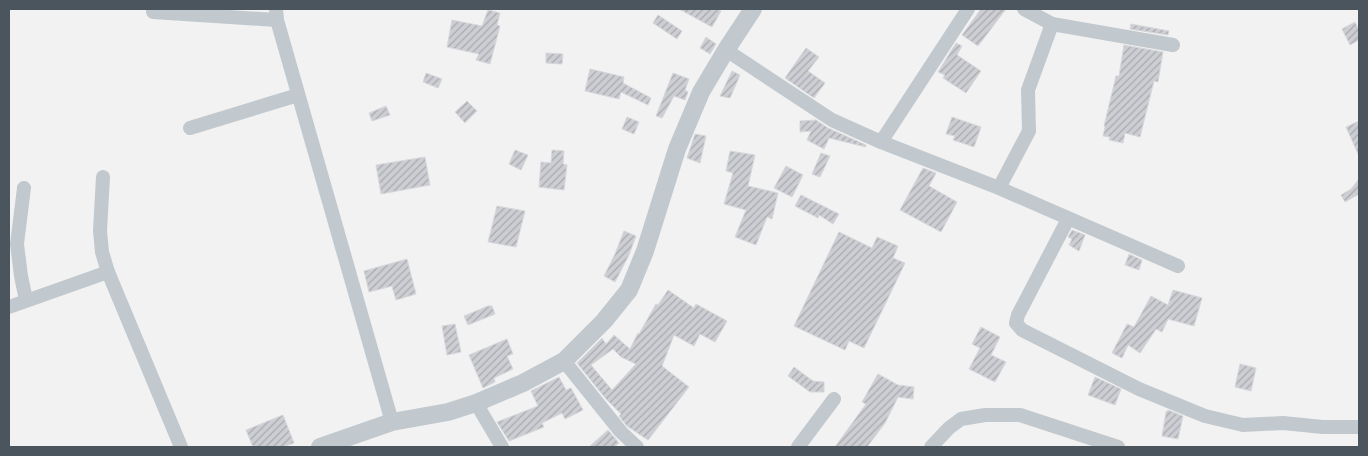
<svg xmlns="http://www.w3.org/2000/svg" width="1368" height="456" viewBox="0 0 1368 456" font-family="'Sofia Sans Condensed',sans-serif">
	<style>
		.building { fill: url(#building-hatch); stroke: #d6d8dc; fill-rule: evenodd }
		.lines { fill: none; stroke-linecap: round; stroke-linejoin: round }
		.minor { stroke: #c1c9ce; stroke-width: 14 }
		.tertiary { stroke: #c1c9ce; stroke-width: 18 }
	</style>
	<defs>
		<pattern id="building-hatch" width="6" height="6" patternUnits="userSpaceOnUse" patternTransform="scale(1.25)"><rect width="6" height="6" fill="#ccced3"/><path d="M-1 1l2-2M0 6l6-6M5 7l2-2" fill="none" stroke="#a8aaae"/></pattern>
	</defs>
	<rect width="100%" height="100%" fill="#f3f2f2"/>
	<g class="building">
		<path d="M679 9H716L721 11 712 27Z"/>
		<path d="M981 9H1006L978 46 962 35Z"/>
		<path d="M488 10 500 13 497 25 500 26 490 64 476 60 479 54 447 47 452 20 482 26Z"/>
		<path d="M658 15 682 31 677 39 653 23Z"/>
		<path d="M1355 22 1359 30V40L1350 45 1342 29Z"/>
		<path d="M1131 24 1169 31 1168 35 1130 29Z"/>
		<path d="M706 37 716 44 710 54 700 48Z"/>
		<path d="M956 43 962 46 957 55 981 71 966 93 943 78 945 75 938 72Z"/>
		<path d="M1124 45 1163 52 1158 82 1154 81 1140 137 1125 133 1123 143 1109 140 1110 137 1103 136 1105 127 1104 126 1116 76H1119Z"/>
		<path d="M806 48 819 57 808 71 825 83 814 98 785 78Z"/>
		<path d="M546 53 563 54 562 64 546 63Z"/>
		<path d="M590 69 624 77 623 83 651 98 648 105 621 92 619 99 585 91Z"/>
		<path d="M732 71 740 75 730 98 720 96Z"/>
		<path d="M426 73 442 79 438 88 423 82Z"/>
		<path d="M673 73 689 79 685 90 688 92 685 100 674 96 662 118 656 116Z"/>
		<path d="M467 101 477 111 465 123 455 112Z"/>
		<path d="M386 106 390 115 372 121 369 113Z"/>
		<path d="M627 117 639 122 634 134 622 129Z"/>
		<path d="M952 117 981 127 974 147 953 140 955 136 946 134Z"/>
		<path d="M816 120 828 128 866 145V147L829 138 824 149 807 140 811 131 800 132V121Z"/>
		<path d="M1359 121V156L1346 127Z"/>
		<path d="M695 134 706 136 700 163 687 158Z"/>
		<path d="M515 150 528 155 521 170 509 164Z"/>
		<path d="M552 150 564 151 563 164 567 165 564 190 539 187 541 162 551 163Z"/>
		<path d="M730 151 755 155 748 186 778 193 772 219 767 217 756 245 735 237 746 210 724 204 733 173 726 171Z"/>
		<path d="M821 153 830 156 820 177 812 174Z"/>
		<path d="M425 157 430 185 381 194 376 165Z"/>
		<path d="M786 166 803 175 792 197 774 188Z"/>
		<path d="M923 168 936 173 929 186 957 202 941 232 900 210Z"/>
		<path d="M1359 179V194L1345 202 1341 195 1351 189Z"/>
		<path d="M801 195 839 214 833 224 819 215 818 218 795 206Z"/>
		<path d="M497 206 525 211 516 247 488 242Z"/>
		<path d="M1072 230 1085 235 1079 251 1069 245 1072 239 1068 237Z"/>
		<path d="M624 231 636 236 629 255 615 282 604 276 615 254Z"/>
		<path d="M839 232 872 248 877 237 898 246 893 258 905 263 864 348 849 341 845 350 794 326Z"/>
		<path d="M1129 254 1142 260 1139 270 1125 265Z"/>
		<path d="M407 259 416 294 396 300 392 286 369 292 364 271Z"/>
		<path d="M668 290 694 308 696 304 727 321 715 342 700 334 694 346 674 335 662 366 689 387 648 440 627 426 619 416 621 414 606 399 577 363 602 338 606 344 614 335 630 349 638 333 639 334 656 304 658 305ZM613 349 621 357 636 364 612 390 591 365Z"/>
		<path d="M1173 290 1202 298 1194 326 1168 319 1162 332 1156 329 1140 353 1128 345 1122 358 1112 353 1127 324 1134 327 1151 296 1168 305Z"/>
		<path d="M488 306H492L495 314 468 325 464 316Z"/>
		<path d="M455 324 461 352 447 355 442 326Z"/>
		<path d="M981 327 1000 337 991 355 1006 362 995 382 969 369 980 348 972 344Z"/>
		<path d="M507 339 513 354 507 356 513 369 494 378 495 382 483 388 469 355Z"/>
		<path d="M1240 364 1256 368 1251 391 1235 387Z"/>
		<path d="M794 367 813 381 824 382V392H810L788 376Z"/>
		<path d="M878 374 898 385 914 387 913 399 898 397 885 423 867 447H835L866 404 862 402Z"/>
		<path d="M559 377 566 390 571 388 583 410 565 419 562 413 542 423 544 427 509 441 497 422 538 406 531 391Z"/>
		<path d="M1095 377 1121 389 1115 405 1088 395Z"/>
		<path d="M1168 410 1183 416 1178 439 1162 436 1166 412Z"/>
		<path d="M283 415 294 443 283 447H253L246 430Z"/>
		<path d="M608 430 619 443 614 447H589Z"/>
	</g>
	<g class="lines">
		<g class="minor">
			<path d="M276 9 277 20 392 422"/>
			<path d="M1024 9 1052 24 1173 45"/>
			<path d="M153 12 277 20"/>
			<path d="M726 50 832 120 881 142 999 188 1178 266"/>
			<path d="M190 128 298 95"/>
			<path d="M881 142 968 9"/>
			<path d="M103 177 100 231 102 252 108 272 181 447"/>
			<path d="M24 188 17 244 21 276 26 300"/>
			<path d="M999 188 1029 131 1028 90 1052 24"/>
			<path d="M1068 219 1018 315 1016 323 1022 330 1139 389 1205 416 1243 425 1283 423 1323 427H1359"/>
			<path d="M9 307 108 272"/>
			<path d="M564 361 621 432 637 447"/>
			<path d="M476 403 502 447"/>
			<path d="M798 447 834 399"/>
			<path d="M931 447 949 428 961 419 985 415H1020L1118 447"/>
		</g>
		<path class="tertiary" d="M320 447 392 422 448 412 476 403 523 383 564 361 604 321 629 290 645 251 677 149 701 92 726 50 753 9"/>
	</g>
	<rect width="1368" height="456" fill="none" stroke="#4b555d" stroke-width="20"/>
</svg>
